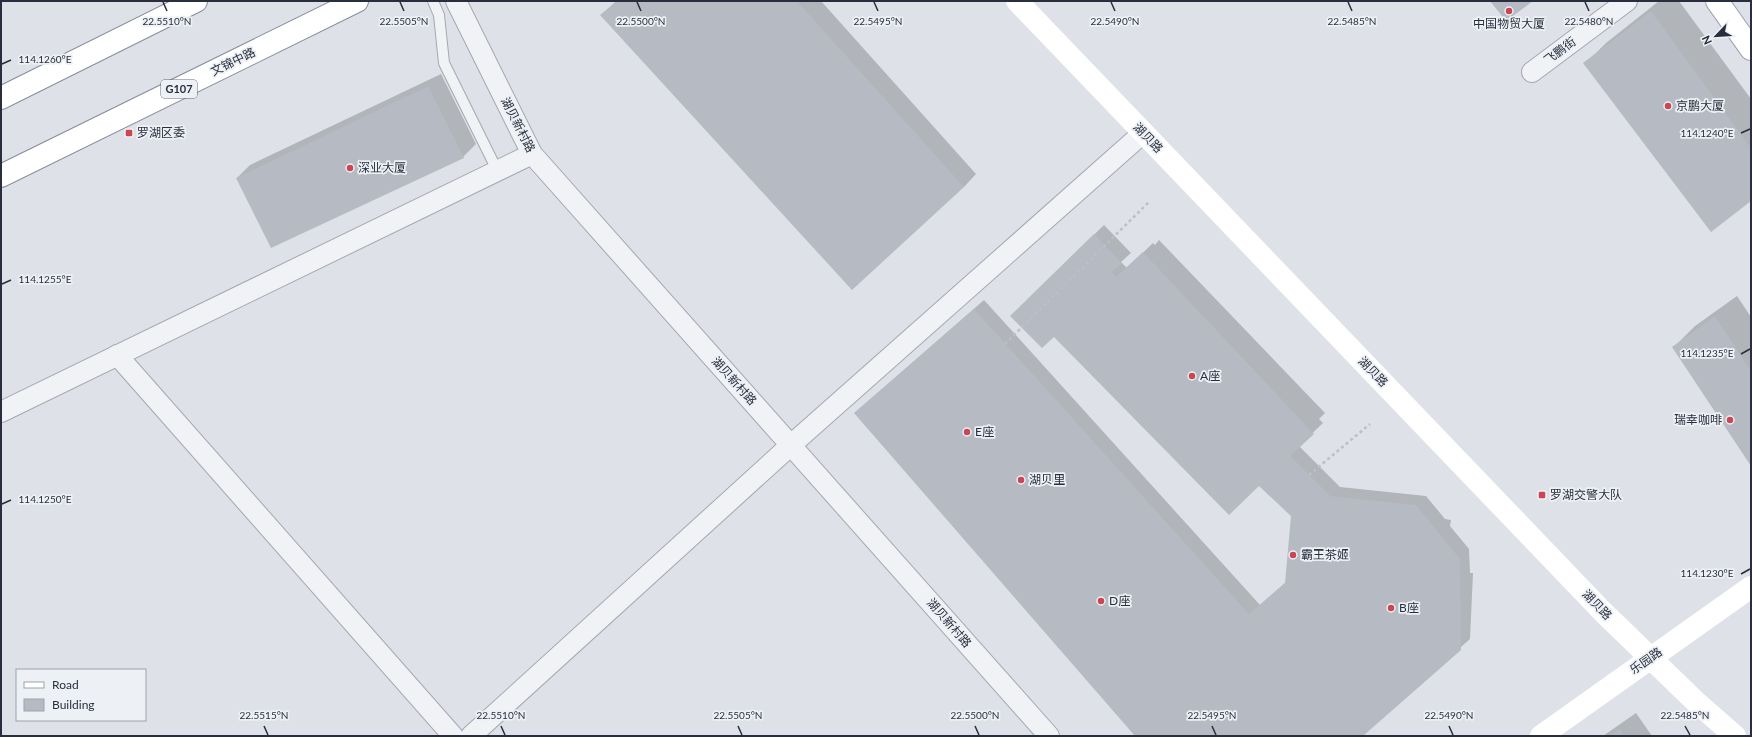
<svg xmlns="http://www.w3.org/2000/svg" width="1752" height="737" viewBox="0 0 1752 737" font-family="Lato,'Noto Sans SC',sans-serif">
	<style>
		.shadow { fill: #0003 }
		.building { fill: #b5bac3 }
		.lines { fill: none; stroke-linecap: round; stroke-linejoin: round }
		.lane-casing { stroke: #a4a8b1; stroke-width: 12 }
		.street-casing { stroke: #a4a8b1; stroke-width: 22 }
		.primary-casing { stroke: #9da5b2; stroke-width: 24 }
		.highway-casing { stroke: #868e9d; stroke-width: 24 }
		.path { stroke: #bcbfc5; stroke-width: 2.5; stroke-dasharray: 3 3; stroke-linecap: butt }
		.lane { stroke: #f0f2f5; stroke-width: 10 }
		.street { stroke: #f0f2f5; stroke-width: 20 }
		.secondary { stroke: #fff; stroke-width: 22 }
		.primary { stroke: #fff; stroke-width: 22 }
		.highway { stroke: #fff; stroke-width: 22 }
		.ticks { fill: none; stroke: #282e3d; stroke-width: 1.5 }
		.poi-dot { fill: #c94652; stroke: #edf0f5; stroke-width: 1.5 }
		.labels { text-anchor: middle; stroke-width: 3.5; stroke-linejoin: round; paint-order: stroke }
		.shield { fill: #edf0f5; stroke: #636874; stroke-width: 1 }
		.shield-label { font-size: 11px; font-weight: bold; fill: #282e3d }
		.poi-label { font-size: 12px; fill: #282e3d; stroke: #edf0f5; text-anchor: start }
		.street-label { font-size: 12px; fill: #282e3d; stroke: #edf0f5 }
		.ticks-label { font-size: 10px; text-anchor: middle; fill: #282e3d; stroke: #edf0f5; stroke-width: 3.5; stroke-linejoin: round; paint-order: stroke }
	</style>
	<rect width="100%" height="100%" fill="#dee1e7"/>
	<g class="shadow">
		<path d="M616 1H821L976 174 964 187 602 15Z"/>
		<path d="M1659 1H1679L1751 99V199L1585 64 1606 43Z"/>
		<path d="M441 74 476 144 463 157 271 246 237 178 250 165Z"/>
		<path d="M1104 225 1131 253 1121 262 1127 268 1153 243 1155 245 1159 240 1325 413 1319 419 1323 423 1299 446 1340 487 1426 496 1445 519 1451 520 1450 526 1469 549 1470 573H1473L1470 639 1361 736H1137L865 404 984 300 1260 605 1286 582 1292 516 1259 485 1054 336 1021 306Z"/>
		<path d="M1737 296 1751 317V464L1674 347 1695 326Z"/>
		<path d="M1636 713 1652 736H1603Z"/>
	</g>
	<g class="building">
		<path d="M617 1H797L964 187 852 290 600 15Z"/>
		<path d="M1490 1H1533L1506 21Z"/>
		<path d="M1651 11 1751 148V201L1711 232 1583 63Z"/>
		<path d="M428 86 464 158 271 248 236 178Z"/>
		<path d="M1094 234 1122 263 1112 272 1116 277 1143 252 1314 434 1290 456 1330 496 1416 505 1460 559 1461 650 1363 736H1135L854 413 974 309 1249 614 1285 583 1291 516 1259 486 1229 515 1054 337 1042 348 1010 316Z"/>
		<path d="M1715 316 1751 371V466L1672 347Z"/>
		<path d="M1620 729 1624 736H1609Z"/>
	</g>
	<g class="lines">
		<defs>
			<path id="lane" d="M433 1 439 15 444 63 497 170"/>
			<g id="street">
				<path d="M456 1 532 154 1049 736"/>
				<path d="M1532 72 1627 1"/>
				<path d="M117 355 453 736"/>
				<path d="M1 412 532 154"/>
				<path d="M471 736 791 445 1143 133"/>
			</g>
			<path id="primary" d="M1717 1 1751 49"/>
			<g id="highway">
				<path d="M1 98 196 1"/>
				<path d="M1 176 357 1"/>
			</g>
		</defs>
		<use href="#lane" class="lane-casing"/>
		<use href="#street" class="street-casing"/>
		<use href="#primary" class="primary-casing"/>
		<use href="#highway" class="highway-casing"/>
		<g class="path">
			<path d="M1005 344 1149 202"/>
			<path d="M1309 475 1370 424"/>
		</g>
		<use href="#lane" class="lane"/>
		<use href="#street" class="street"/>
		<g class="secondary">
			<path d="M1017 1 1603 612 1695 701 1735 736"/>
			<path d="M1541 736 1751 587"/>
		</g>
		<use href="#primary" class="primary"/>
		<use href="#highway" class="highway"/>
	</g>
	<path class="ticks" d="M163 2 167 11M400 2 404 11M637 2 641 11M874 2 878 11M1111 2 1115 11M1348 2 1352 11M1585 2 1589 11M2 64 11 60M1741 133 1750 129M2 284 11 280M1741 354 1750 349M2 504 11 500M1741 574 1750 569M264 726 268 735M501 726 505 735M738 726 742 735M975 726 979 735M1212 726 1216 735M1449 726 1453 735M1685 726 1690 735"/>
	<g class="poi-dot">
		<circle cx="1509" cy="11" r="4"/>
		<circle cx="1668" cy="106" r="4"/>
		<rect x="125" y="129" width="8" height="8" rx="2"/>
		<circle cx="350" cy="168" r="4"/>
		<circle cx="1192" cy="376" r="4"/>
		<circle cx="1730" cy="420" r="4"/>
		<circle cx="967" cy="432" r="4"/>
		<circle cx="1021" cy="480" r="4"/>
		<rect x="1538" y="491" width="8" height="8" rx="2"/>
		<circle cx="1293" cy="555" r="4"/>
		<circle cx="1101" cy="601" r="4"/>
		<circle cx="1391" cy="608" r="4"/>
	</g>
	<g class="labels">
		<rect class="shield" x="161" y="80" width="36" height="18" rx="3"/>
		<g class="shield-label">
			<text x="179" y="93">G107</text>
		</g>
		<g class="poi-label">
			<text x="1509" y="28" text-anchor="middle">中国物贸大厦</text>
			<text x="1676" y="110">京鹏大厦</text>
			<text x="137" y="137">罗湖区委</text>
			<text x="358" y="172">深业大厦</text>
			<text x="1200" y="380">A座</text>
			<text x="1722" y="424" text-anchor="end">瑞幸咖啡</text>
			<text x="975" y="436">E座</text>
			<text x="1029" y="484">湖贝里</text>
			<text x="1550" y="499">罗湖交警大队</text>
			<text x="1301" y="559">霸王茶姬</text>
			<text x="1109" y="605">D座</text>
			<text x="1399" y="612">B座</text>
		</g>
		<g class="street-label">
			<text transform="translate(1560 51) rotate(-37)" y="4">飞鹏街</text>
			<text transform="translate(233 62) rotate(-26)" y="4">文锦中路</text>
			<text transform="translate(518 125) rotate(63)" y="4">湖贝新村路</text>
			<text transform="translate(1148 138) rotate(46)" y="4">湖贝路</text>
			<text transform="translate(1373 372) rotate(46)" y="4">湖贝路</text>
			<text transform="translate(734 381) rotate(48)" y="4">湖贝新村路</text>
			<text transform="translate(1597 605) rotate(46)" y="4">湖贝路</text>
			<text transform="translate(949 623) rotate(49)" y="4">湖贝新村路</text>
			<text transform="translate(1646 661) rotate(-35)" y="4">乐园路</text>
		</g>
	</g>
	<g class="ticks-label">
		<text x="1589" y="25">22.5480°N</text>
		<text x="167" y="25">22.5510°N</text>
		<text x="404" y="25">22.5505°N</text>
		<text x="641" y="25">22.5500°N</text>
		<text x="878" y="25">22.5495°N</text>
		<text x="1115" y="25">22.5490°N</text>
		<text x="1352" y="25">22.5485°N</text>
		<text x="45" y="63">114.1260°E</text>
		<text x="1707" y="137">114.1240°E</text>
		<text x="45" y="283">114.1255°E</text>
		<text x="1707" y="357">114.1235°E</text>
		<text x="45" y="503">114.1250°E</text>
		<text x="1707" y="577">114.1230°E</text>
		<text x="264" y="719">22.5515°N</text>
		<text x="501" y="719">22.5510°N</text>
		<text x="738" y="719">22.5505°N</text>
		<text x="975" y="719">22.5500°N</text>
		<text x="1212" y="719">22.5495°N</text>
		<text x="1449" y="719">22.5490°N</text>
		<text x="1685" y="719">22.5485°N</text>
	</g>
	<rect width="1752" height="737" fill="none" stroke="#282e3d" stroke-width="4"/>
	<rect x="16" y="669" width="130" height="52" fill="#edf0f5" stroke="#9ea2ab"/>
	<rect x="24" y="682" width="20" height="6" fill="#ffffff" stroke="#9ea2ab"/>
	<text x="52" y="689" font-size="12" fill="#282e3d">Road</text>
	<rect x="24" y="699" width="20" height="12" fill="#b5bac3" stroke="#9ea2ab"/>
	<text x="52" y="709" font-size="12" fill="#282e3d">Building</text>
	<g transform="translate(1716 36) rotate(245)" stroke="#edf0f5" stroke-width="3" paint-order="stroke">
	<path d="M0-3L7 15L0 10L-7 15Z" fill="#282e3d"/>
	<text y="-6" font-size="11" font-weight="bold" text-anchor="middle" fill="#282e3d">N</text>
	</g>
</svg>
